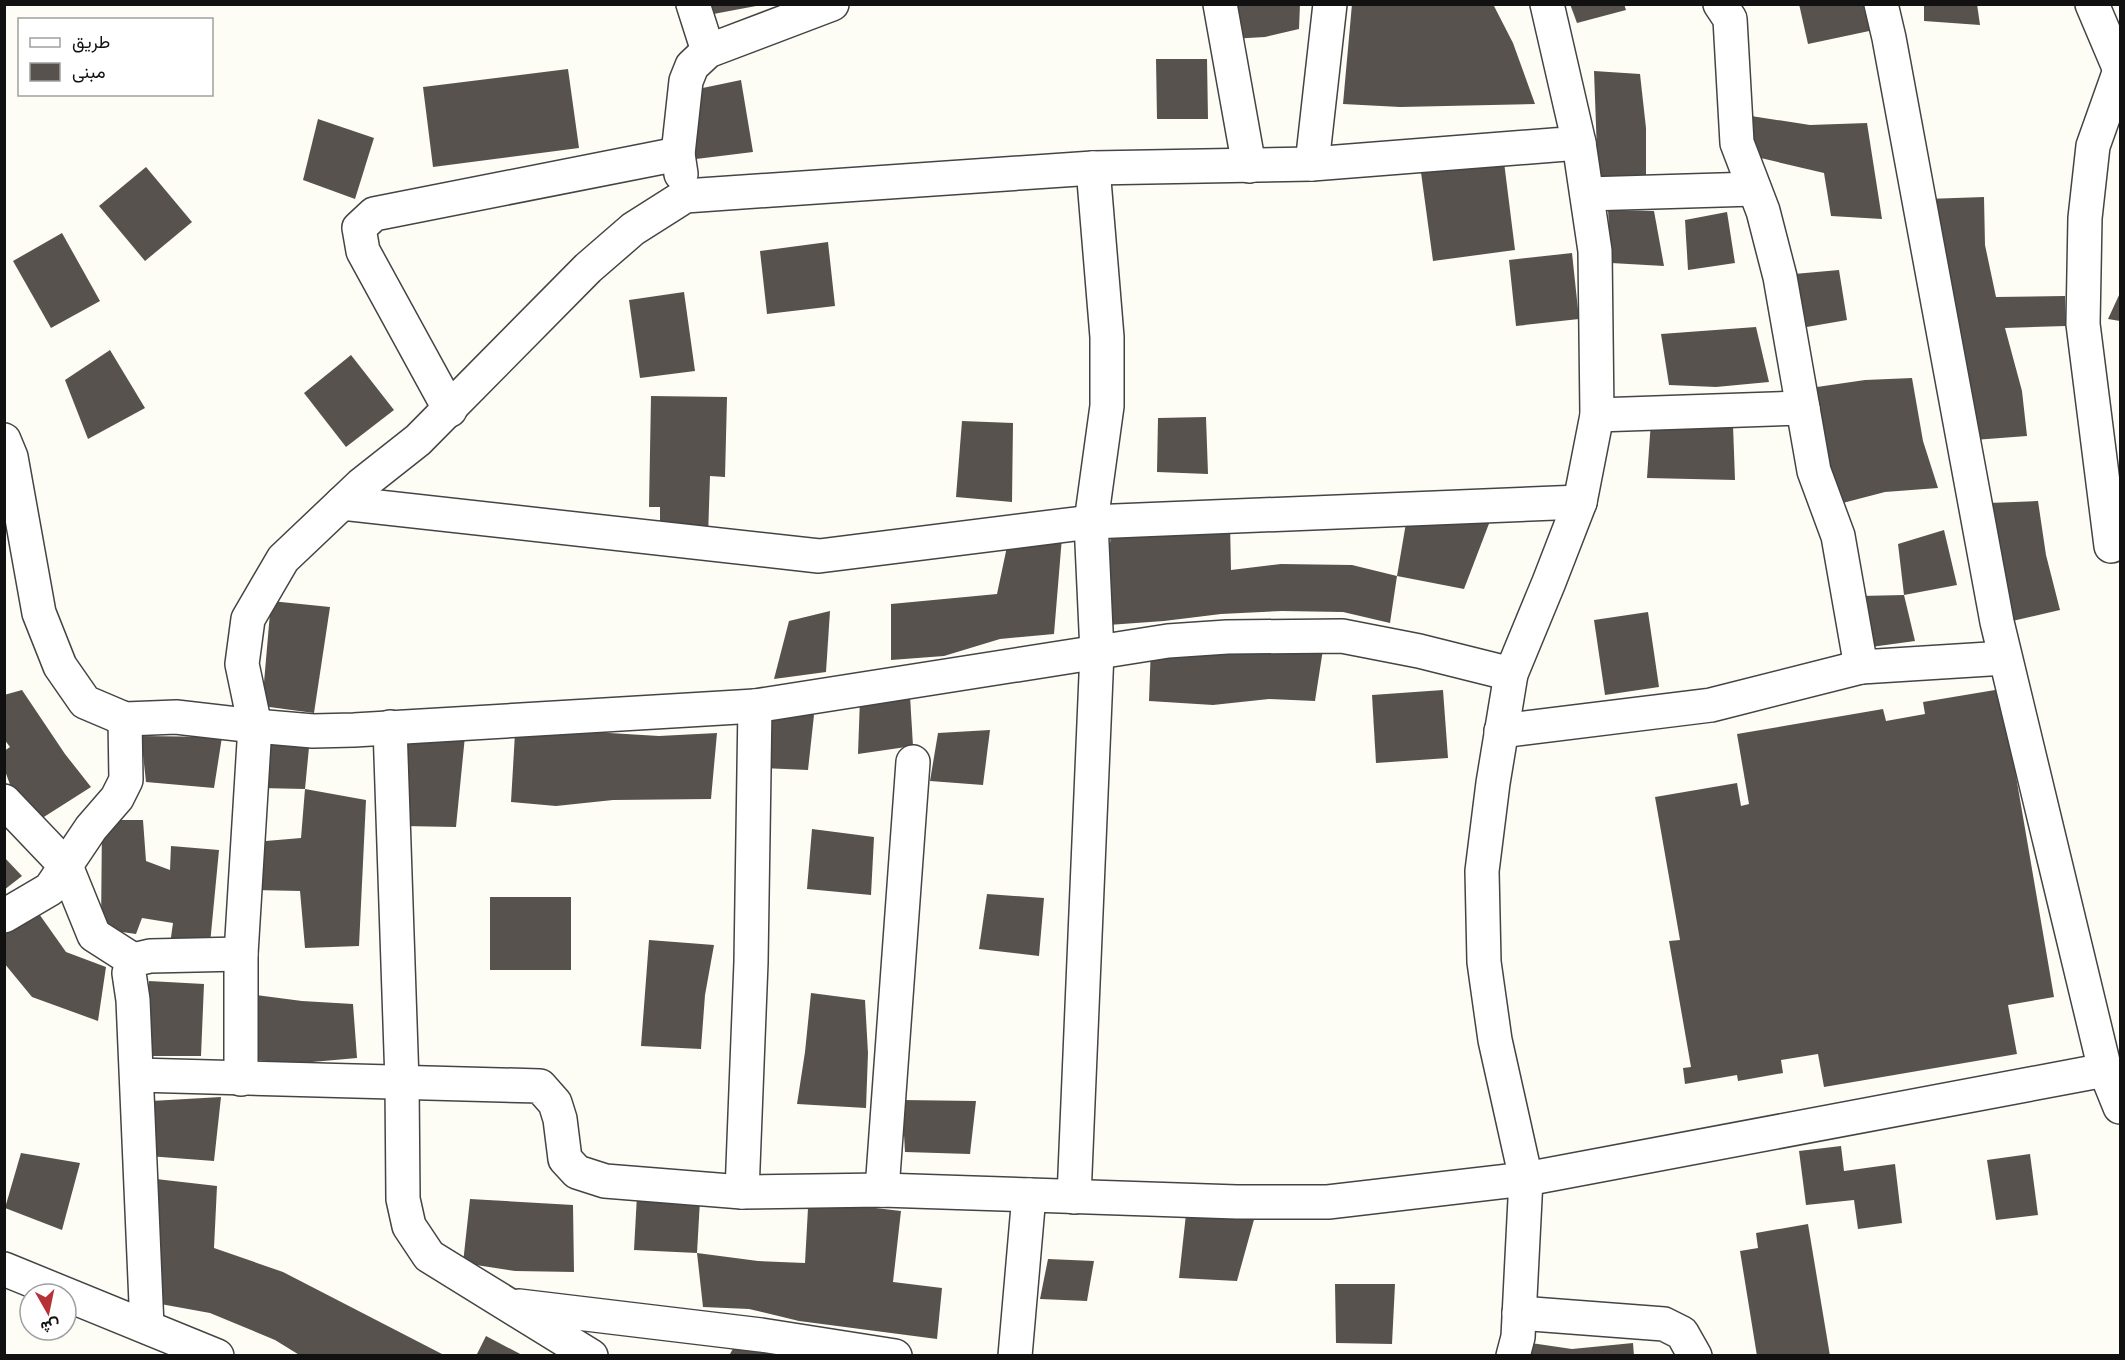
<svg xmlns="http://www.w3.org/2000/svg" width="2125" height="1360" viewBox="0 0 2125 1360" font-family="'Source Serif 4',Vazirmatn,serif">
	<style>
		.building { fill: #58524e }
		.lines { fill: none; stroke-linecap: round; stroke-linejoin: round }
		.minor-casing { stroke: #444; stroke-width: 36 }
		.minor { stroke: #fff; stroke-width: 33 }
	</style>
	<rect width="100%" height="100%" fill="#fefdf5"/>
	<g class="building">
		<path d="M703 4H756V6L703 16Z"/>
		<path d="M1226 4H1300L1299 29 1265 37 1231 39Z"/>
		<path d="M1352 4H1493L1513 43 1535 104 1400 107 1343 104Z"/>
		<path d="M1570 4H1624L1626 10 1577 23Z"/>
		<path d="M1799 4H1869L1874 30 1808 44Z"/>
		<path d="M1924 4H1977L1980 25 1924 21Z"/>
		<path d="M1156 59H1207L1208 119H1157Z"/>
		<path d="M568 69 579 148 433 167 423 87Z"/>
		<path d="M1594 71 1640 74 1646 128V178L1598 180Z"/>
		<path d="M741 80 753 152 696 159 693 90Z"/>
		<path d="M1751 116 1810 125 1867 123 1882 219 1831 216 1824 173 1752 156Z"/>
		<path d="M318 119 374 138 355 199 303 180Z"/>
		<path d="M1503 154 1515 250 1433 261 1420 165Z"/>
		<path d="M146 167 192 222 145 261 99 206Z"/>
		<path d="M1984 197 1985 245 1996 297 2065 296 2066 326 2005 328 2022 391 2027 436 1974 440 1926 199Z"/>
		<path d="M1608 210 1654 211 1664 266 1611 263Z"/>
		<path d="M1727 212 1735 263 1688 270 1685 220Z"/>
		<path d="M62 233 100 301 51 328 13 261Z"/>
		<path d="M828 242 835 306 767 314 760 251Z"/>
		<path d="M1572 253 1579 319 1516 326 1509 260Z"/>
		<path d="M1839 270 1847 320 1801 328 1794 274Z"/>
		<path d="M684 292 695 371 640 378 629 300Z"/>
		<path d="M2120 293V321L2108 319Z"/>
		<path d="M1756 327 1769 382 1716 387 1669 385 1661 334Z"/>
		<path d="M110 350 145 408 88 439 65 380Z"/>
		<path d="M351 355 394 410 346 447 304 393Z"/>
		<path d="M1912 378 1923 441 1938 488 1885 492 1835 505 1817 387 1865 380Z"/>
		<path d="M651 396 727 397 725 477 710 476 708 537H660V507H649Z"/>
		<path d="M1206 417 1208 474 1157 472 1158 418Z"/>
		<path d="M962 421 1013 423 1012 502 956 497Z"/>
		<path d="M1651 421 1733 425 1735 480 1647 478Z"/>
		<path d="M2038 501 2046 555 2060 610 2008 622 1988 503Z"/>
		<path d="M1408 511 1490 521 1464 589 1397 576Z"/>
		<path d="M1112 522H1230L1231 570 1281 564 1352 565 1397 576 1390 623 1343 612 1282 611 1221 614 1164 621 1108 625 1107 576Z"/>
		<path d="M1944 530 1957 585 1904 595 1898 544Z"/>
		<path d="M1009 537H1062L1054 634 1000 639 944 656 891 660V604L997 594Z"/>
		<path d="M1904 595 1915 641 1871 647 1860 596Z"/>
		<path d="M271 601 330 607 314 713 262 706Z"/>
		<path d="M830 611 826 672 774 679 789 621Z"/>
		<path d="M1648 612 1659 687 1605 695 1594 620Z"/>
		<path d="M1324 643 1315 701 1269 699 1213 705 1149 701 1151 645Z"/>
		<path d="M2001 689 2054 997 2008 1005 2017 1054 1824 1087 1818 1054 1781 1060 1783 1073 1738 1081 1737 1075 1685 1084 1683 1068 1691 1067 1669 941 1680 940 1655 797 1737 783 1741 806 1749 804 1737 734 1883 709 1886 721 1925 714 1923 702Z"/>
		<path d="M22 690 65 754 91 787 36 822 13 793 4 768V751L10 747 4 739V695Z"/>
		<path d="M1443 690 1448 758 1376 763 1372 695Z"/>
		<path d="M910 696 913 746 858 754 860 698Z"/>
		<path d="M761 711 814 715 808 770 759 768Z"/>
		<path d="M560 730 659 736 717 733 711 799 613 800 556 806 511 802 515 733Z"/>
		<path d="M990 730 983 785 930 781 938 733Z"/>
		<path d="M266 735 310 737 305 789 366 800 359 946 305 948 300 891 253 890V842L301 838 305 789 260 788Z"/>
		<path d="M141 736 222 737 214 788 146 782Z"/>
		<path d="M465 736 456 827 404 826 406 738Z"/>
		<path d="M102 820H143L146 861 170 870 171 846 219 850 210 944H170L173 923 142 918 136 934 101 929Z"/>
		<path d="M812 829 874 837 871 895 807 889Z"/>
		<path d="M4 857 22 876 4 890Z"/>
		<path d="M987 894 1044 898 1039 956 979 949Z"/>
		<rect x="490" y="897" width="81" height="73"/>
		<path d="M37 911 66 952 106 967 98 1021 32 997 4 963V932Z"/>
		<path d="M649 940 714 945 705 995 701 1049 641 1046Z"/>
		<path d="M149 981 204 984 201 1056H142Z"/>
		<path d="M811 993 865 1000 868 1053 866 1108 797 1104 805 1052Z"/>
		<path d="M248 994 302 1001 353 1004 357 1058 301 1063 248 1060Z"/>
		<path d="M221 1097 214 1161 148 1156 151 1101Z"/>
		<path d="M902 1100 976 1101 970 1154 905 1152Z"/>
		<path d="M1841 1146 1844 1171 1895 1164 1902 1223 1858 1229 1854 1200 1806 1205 1799 1151Z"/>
		<path d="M21 1153 80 1163 62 1230 5 1208Z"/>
		<path d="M2030 1154 2038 1215 1996 1220 1987 1160Z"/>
		<path d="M156 1179 217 1186 214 1248 283 1272 442 1354 440 1356H301L275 1340 210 1313 155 1303Z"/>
		<path d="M637 1195 700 1200 697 1253 634 1250Z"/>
		<path d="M470 1199 573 1205 574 1272 515 1271 463 1263Z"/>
		<path d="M1187 1205 1255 1216 1237 1281 1179 1278Z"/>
		<path d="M858 1206 901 1211 893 1282 942 1288 937 1339 799 1321 749 1309 703 1307 697 1253 758 1261 805 1263 808 1208Z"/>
		<path d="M1808 1224 1830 1356H1757L1740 1251 1758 1248 1756 1233Z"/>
		<path d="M1048 1259 1094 1261 1087 1301 1040 1299Z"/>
		<path d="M1335 1284H1395L1392 1344 1336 1343Z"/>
		<path d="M486 1336 524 1356H476Z"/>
		<path d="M738 1339 797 1356H729Z"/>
		<path d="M1531 1343 1572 1349 1633 1343 1634 1356H1531Z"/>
	</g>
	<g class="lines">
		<defs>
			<g id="minor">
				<path d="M693 4 708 51"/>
				<path d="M1220 4 1249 166"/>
				<path d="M1720 4 1730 19 1737 143 1763 211 1780 277 1814 471 1838 536 1861 667 2005 658"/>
				<path d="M1881 4 1889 38 1997 622 2105 1070 2120 1107"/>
				<path d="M2092 4 2120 70"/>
				<path d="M1312 164 1330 4"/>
				<path d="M681 174 678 154 686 81 692 66 708 51 832 4"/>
				<path d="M1587 194 1754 189"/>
				<path d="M450 410 363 251 359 228 374 214 678 154"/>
				<path d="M1597 415 1803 408"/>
				<path d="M4 440 11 457 39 613 60 666 85 702 125 719 176 717 255 726 242 664 248 619 283 559 361 485 418 440 588 268 633 229 685 196 1093 168 1312 164 1579 143 1547 4"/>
				<path d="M342 503 819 556 1091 522 1580 502"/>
				<path d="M2111 546 2083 324 2085 218 2093 146 2120 70"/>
				<path d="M390 727 402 1082 403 1199 409 1226 429 1256 591 1356"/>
				<path d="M1501 731 1711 705 1861 667"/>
				<path d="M4 801 66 866 94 935 133 960"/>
				<path d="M4 916 50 889 91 828 117 798 126 780 125 719"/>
				<path d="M137 1075 540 1086 555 1103 560 1119 565 1159 577 1172 605 1181 742 1192 882 1190 1237 1202H1328L1526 1179 2105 1070"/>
				<path d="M241 1079V954L255 726 313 731 354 730 755 706 1168 641 1227 637 1342 636 1419 651 1511 674"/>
				<path d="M882 1190 913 762"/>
				<path d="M742 1192 751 962 755 706"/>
				<path d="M1074 1197 1097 652 1091 522 1107 406V337L1093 168"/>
				<path d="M4 1269 217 1356"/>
				<path d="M519 1306 761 1335 895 1356"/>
				<path d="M1519 1313 1664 1324 1682 1333 1695 1356"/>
				<path d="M147 1327 133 1000 129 973 133 960 150 956 241 954"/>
				<path d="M1015 1356 1029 1195"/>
				<path d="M1513 1356 1518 1337 1526 1179 1495 1040 1484 962 1482 871 1493 783 1511 674 1549 582 1580 502 1597 415 1595 251 1579 143"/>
			</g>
		</defs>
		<use href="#minor" class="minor-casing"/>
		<use href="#minor" class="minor"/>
	</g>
	<rect width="2125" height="1360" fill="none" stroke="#111111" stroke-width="12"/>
	<rect x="18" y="18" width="195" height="78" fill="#ffffff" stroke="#a0a0a0" stroke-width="1.5"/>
	<rect x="30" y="38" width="30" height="9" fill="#ffffff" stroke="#a0a0a0" stroke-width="1.5"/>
	<text x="72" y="48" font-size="18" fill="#111111">طريق</text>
	<rect x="30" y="63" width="30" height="18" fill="#58524e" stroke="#a0a0a0" stroke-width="1.5"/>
	<text x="72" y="78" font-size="18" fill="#111111">مبنى</text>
	<g transform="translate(48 1312) rotate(171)"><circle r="28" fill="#ffffff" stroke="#a0a0a0" stroke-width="1.5"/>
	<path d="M0-4.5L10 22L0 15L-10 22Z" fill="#b73236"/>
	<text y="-9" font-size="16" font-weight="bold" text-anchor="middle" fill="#111111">ش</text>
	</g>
</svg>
